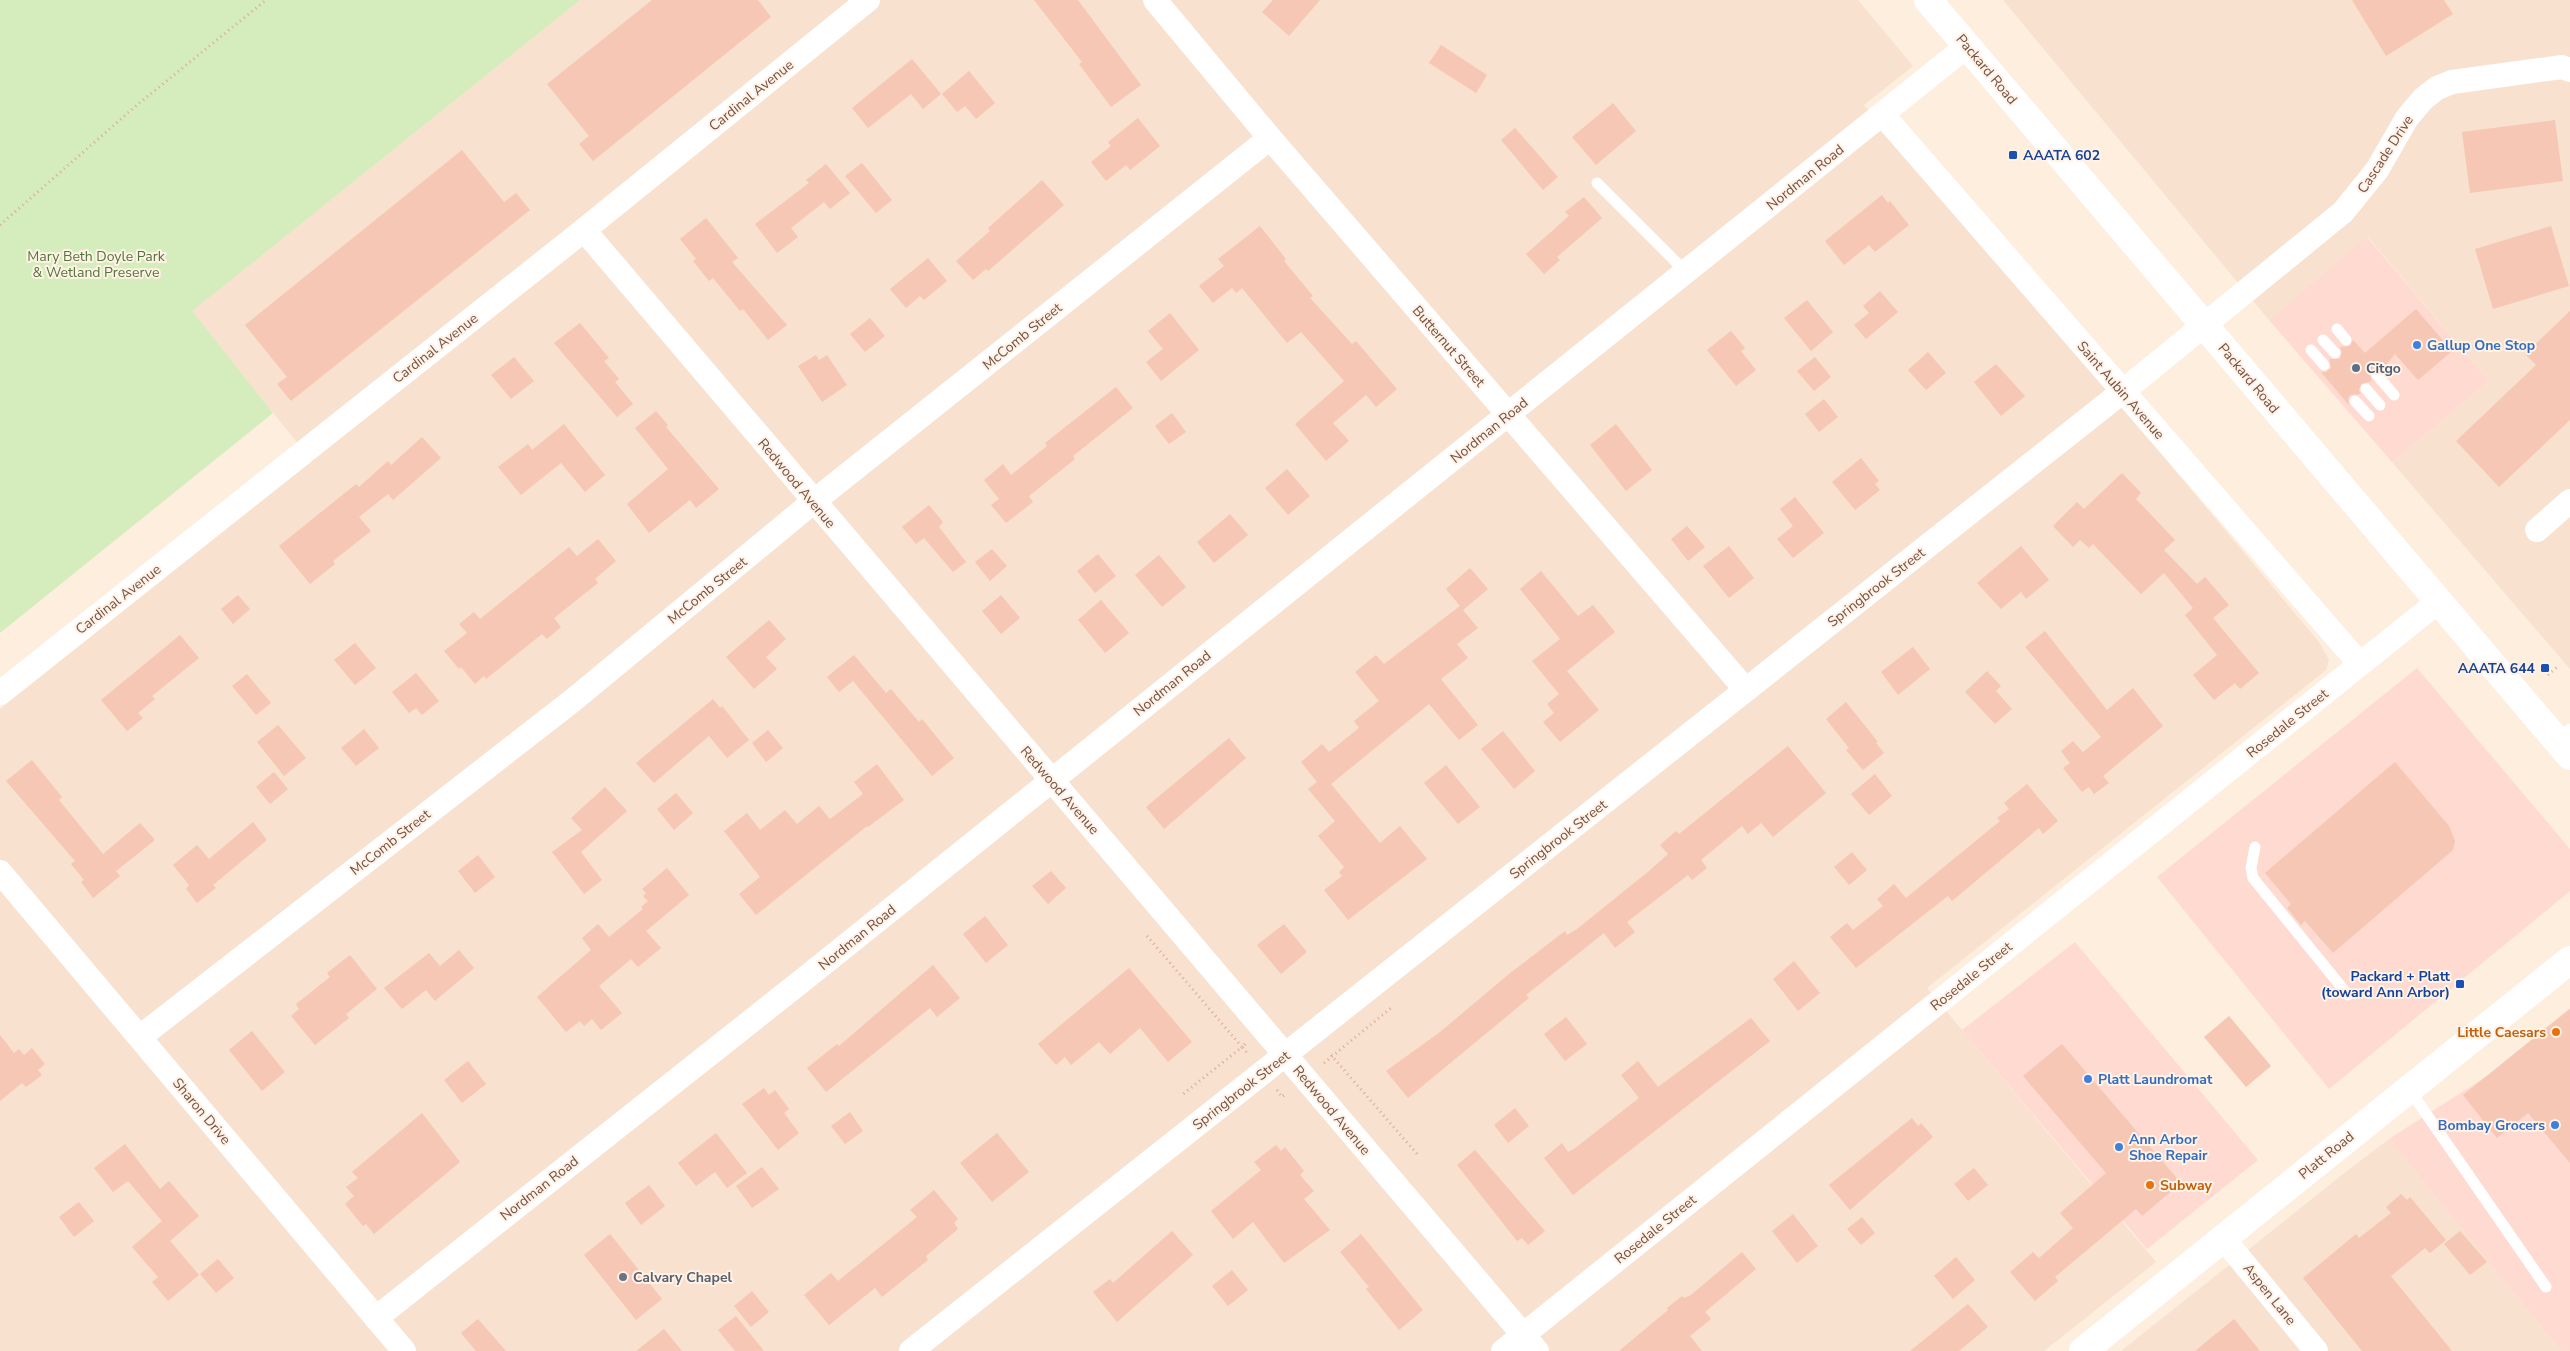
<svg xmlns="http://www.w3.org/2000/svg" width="2570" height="1351" viewBox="0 0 2570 1351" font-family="'Nunito Sans',sans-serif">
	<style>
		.residential { fill: #f8e1cf }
		.commercial { fill: #ffdad1 }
		.green { fill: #d5ecbc }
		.building { fill: #f5c7b4 }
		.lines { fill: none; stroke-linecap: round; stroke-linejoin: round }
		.path { stroke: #d9aa98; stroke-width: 3; stroke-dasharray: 1 4; stroke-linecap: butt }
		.service { stroke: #fff; stroke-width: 11 }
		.minor { stroke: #fff; stroke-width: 24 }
		.secondary { stroke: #fff; stroke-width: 28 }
		.transit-dot { fill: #1a4fb4; stroke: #fff2e6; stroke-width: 2 }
		.shop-dot { fill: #3f7fe0; stroke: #fff2e6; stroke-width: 2 }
		.service-dot { fill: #5c6f8a; stroke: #fff2e6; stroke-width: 2 }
		.food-dot { fill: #e8710a; stroke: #fff2e6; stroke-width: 2 }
		.worship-dot { fill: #6b7280; stroke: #fff2e6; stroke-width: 2 }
		.labels { text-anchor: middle; stroke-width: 4; stroke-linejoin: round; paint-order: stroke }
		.street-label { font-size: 14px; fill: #755145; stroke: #fff2e6 }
		.transit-label { font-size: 14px; font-weight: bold; fill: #164399; stroke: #fff2e6; text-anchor: end }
		.park-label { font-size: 14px; fill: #52763a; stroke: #fff2e6 }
		.shop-label { font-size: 14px; font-weight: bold; fill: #366cbe; stroke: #fff2e6; text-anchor: start }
		.service-label { font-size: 14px; font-weight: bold; fill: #4e5e75; stroke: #fff2e6; text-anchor: start }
		.food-label { font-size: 14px; font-weight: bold; fill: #c56008; stroke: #fff2e6; text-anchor: end }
		.worship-label { font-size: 14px; font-weight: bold; fill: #5b616d; stroke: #fff2e6; text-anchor: start }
	</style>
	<rect width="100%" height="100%" fill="#feeede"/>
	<g class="residential">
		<path d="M580 0H1858L1913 66 1864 105 2141 430 2319 642 2329 660 2326 670 1927 988 2156 1262 2044 1351H0V709L312 461 191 311Z"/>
		<path d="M2003 0H2570V669L2392 462 2489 381 2368 237 2269 320Z"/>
		<path d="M2389 1139 2561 1351H2121L2347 1171Z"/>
	</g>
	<g class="commercial">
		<path d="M2367 237 2489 381 2392 462 2269 320Z"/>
		<path d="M2417 668 2570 849V891L2329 1089 2157 877Z"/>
		<path d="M2075 942 2258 1160 2147 1249 1962 1030Z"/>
		<path d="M2570 1008V1351H2561L2389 1139 2487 1076Z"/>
	</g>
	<path class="green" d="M0 0H580L192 311 273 413 0 633Z"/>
	<g class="building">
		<path d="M652 0H758L771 17 593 161 579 144 589 136 547 84Z"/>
		<path d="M1034 0H1078L1141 85 1111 107 1079 64 1082 62Z"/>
		<path d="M1273 0H1320L1289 36 1262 12Z"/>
		<path d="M2352 0H2444L2453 14 2386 56Z"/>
		<path d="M1441 45 1487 75 1476 93 1429 63Z"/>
		<path d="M912 59 941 94 923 109 911 94 868 128 852 108Z"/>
		<path d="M969 71 995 103 976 119 965 106 957 112 942 94Z"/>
		<path d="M1613 103 1636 131 1596 165 1572 137Z"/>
		<path d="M1138 118 1160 146 1130 170 1126 165 1106 181 1091 162 1111 146 1108 142Z"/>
		<path d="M2555 120 2563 181 2470 193 2462 132Z"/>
		<path d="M1515 128 1558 177 1543 190 1501 140Z"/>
		<path d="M462 150 504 202 516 193 530 210 291 401 277 384 287 377 245 325Z"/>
		<path d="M862 163 892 200 876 213 845 176Z"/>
		<path d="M826 164 850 193 830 209 824 202 791 228 798 237 777 253 755 224 809 183 806 180Z"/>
		<path d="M1042 180 1064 205 988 271 986 269 973 280 956 261 990 231 988 228Z"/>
		<path d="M1882 195 1888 203 1890 201 1909 225 1875 252 1869 245 1844 265 1825 241Z"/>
		<path d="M1584 197 1602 218 1557 257 1560 260 1544 274 1526 254 1569 216 1565 212Z"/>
		<path d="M706 218 738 258 732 262 787 325 768 340 743 309 740 311 713 278 709 281 693 261 696 259 680 239Z"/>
		<path d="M1260 226 1286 259 1284 261 1313 296 1310 298 1352 344 1356 341 1397 389 1376 407 1366 395 1333 423 1349 441 1326 461 1295 424 1344 381 1301 332 1287 343 1242 288 1236 293 1232 288 1213 303 1199 286 1224 266 1218 259Z"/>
		<path d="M2551 226 2569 286 2493 309 2475 249Z"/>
		<path d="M928 258 947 281 924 300 920 296 906 308 890 289Z"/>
		<path d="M1880 291 1898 312 1866 339 1854 325 1869 313 1863 306Z"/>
		<path d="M1807 300 1833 332 1811 351 1784 318Z"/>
		<path d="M2416 309 2452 351 2418 380 2395 354 2382 370 2376 368 2372 370 2370 376 2372 381 2361 384 2359 390 2361 394 2350 395 2348 399 2349 405 2321 372H2326L2331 368 2329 359H2340L2342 352 2340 347 2350 346 2353 340 2365 353Z"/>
		<path d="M2570 311V420L2499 487 2456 441 2536 365 2525 354Z"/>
		<path d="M1170 313 1199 350 1161 381 1146 362 1163 349 1148 331Z"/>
		<path d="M870 318 885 336 865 352 850 334Z"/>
		<path d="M580 323 609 358 604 361 619 379 615 382 633 404 617 417 554 343Z"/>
		<path d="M1731 331 1745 348 1741 351 1756 370 1736 386 1707 350Z"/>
		<path d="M1928 352 1946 373 1926 390 1908 370Z"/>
		<path d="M816 355 819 360 827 355 847 385 822 402 798 366Z"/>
		<path d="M514 357 534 381 511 399 491 375Z"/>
		<path d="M1815 357 1831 377 1814 391 1797 371Z"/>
		<path d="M1996 364 2025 396 2001 416 1974 382Z"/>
		<path d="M1116 387 1133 408 1073 456 1075 459 1029 496 1033 502 1006 523 991 505 999 499 984 480 1003 464 1011 475 1047 446 1045 443Z"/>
		<path d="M1824 399 1838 417 1819 432 1805 414Z"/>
		<path d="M656 411 668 425 666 427 719 489 696 508 690 500 649 533 627 504 668 469 635 428Z"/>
		<path d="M1172 413 1186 432 1169 444 1155 426Z"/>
		<path d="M564 424 605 475 585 492 561 463 521 495 498 467 528 444 532 450Z"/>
		<path d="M1616 424 1652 470 1626 491 1590 445Z"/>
		<path d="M422 437 441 458 393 500 388 494 359 517 371 531 333 561 335 564 310 584 279 546 356 484 359 487 388 461 391 465Z"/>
		<path d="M1861 458 1879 481 1875 484 1880 490 1855 510 1832 482Z"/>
		<path d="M1287 469 1310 496 1288 515 1265 488Z"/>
		<path d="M2122 473 2141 493 2136 499 2175 540 2164 550 2197 584 2205 577 2229 605 2213 618 2259 673 2240 689 2235 683 2214 700 2193 675 2217 655 2185 615 2193 608 2164 573 2141 594 2093 544 2089 548 2080 540 2073 547 2053 526 2077 502 2084 509Z"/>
		<path d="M1795 497 1824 533 1793 558 1777 539 1793 526 1780 509Z"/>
		<path d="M929 505 943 522 939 527 966 562 953 572 924 538 916 544 902 527Z"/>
		<path d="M1230 514 1248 535 1214 563 1197 542Z"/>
		<path d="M1687 526 1705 547 1688 561 1671 539Z"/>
		<path d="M598 539 616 561 595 579 598 583 554 618 561 627 547 639 542 634 486 679 484 676 475 684 461 667 459 669 444 651 467 633 459 624 474 612 480 619 569 547 577 556Z"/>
		<path d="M1729 546 1754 578 1729 598 1703 566Z"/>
		<path d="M2021 546 2049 580 2026 599 2021 592 2001 609 1977 583Z"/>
		<path d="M992 549 1007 566 990 581 975 562Z"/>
		<path d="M1098 554 1116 576 1095 593 1077 571Z"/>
		<path d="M1159 555 1186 587 1162 607 1135 575Z"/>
		<path d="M1470 568 1488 589 1463 610 1478 628 1457 644 1468 658 1441 679 1478 725 1459 740 1429 704 1331 784 1380 843 1400 826 1427 859 1348 920 1324 890 1342 876 1339 872 1344 867 1318 836 1335 821 1308 789 1317 782 1301 762 1322 744 1329 752 1359 728 1354 721 1379 701 1355 672 1376 655 1384 664 1460 606 1446 589Z"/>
		<path d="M1541 571 1578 616 1593 605 1615 632 1567 671 1599 710 1560 742 1543 722 1554 713 1547 704 1559 694 1532 661 1560 639 1520 589Z"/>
		<path d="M238 595 250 609 233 624 221 609Z"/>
		<path d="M1001 595 1020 618 1001 634 982 611Z"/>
		<path d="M1101 600 1129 633 1105 653 1078 620Z"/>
		<path d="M769 620 786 639 766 657 777 669 754 689 726 657Z"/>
		<path d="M2045 631 2107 710 2133 688 2163 726 2103 776 2109 783 2094 794 2089 787 2082 792 2063 768 2070 763 2061 751 2073 741 2083 752 2101 737 2025 647Z"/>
		<path d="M180 635 199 658 152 696 155 699 138 713 143 718 127 731 101 700Z"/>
		<path d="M355 643 376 668 355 685 334 660Z"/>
		<path d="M1913 647 1930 669 1898 695 1881 672Z"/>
		<path d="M854 655 886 693 891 689 919 722 922 719 954 758 932 776 853 681 839 692 827 677Z"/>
		<path d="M1987 671 2001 686 1996 691 2012 709 1995 724 1965 692Z"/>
		<path d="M416 673 439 701 422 715 416 708 409 713 392 692Z"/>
		<path d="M247 674 271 703 256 715 232 686Z"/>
		<path d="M713 699 720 708 722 706 749 740 727 758 709 736 654 783 636 763Z"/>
		<path d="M1846 702 1878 742 1876 743 1884 753 1863 770 1846 750 1849 748 1826 719Z"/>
		<path d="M278 725 306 758 284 776 257 742Z"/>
		<path d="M364 729 379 748 356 766 341 748Z"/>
		<path d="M768 730 783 748 766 762 752 743Z"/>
		<path d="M1503 731 1535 771 1514 789 1481 749Z"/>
		<path d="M1229 738 1246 758 1164 829 1146 807Z"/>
		<path d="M1788 746 1826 793 1773 837 1761 823 1748 834 1742 826 1701 860 1707 868 1692 880 1688 875 1627 922 1635 932 1615 948 1604 933 1526 995 1529 998 1408 1098 1386 1071 1440 1032 1509 974 1565 931 1567 935 1577 929 1649 871 1668 854 1660 845 1676 831 1679 834Z"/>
		<path d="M32 760 62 797 59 800 103 854 140 823 155 840 116 871 120 876 93 898 81 882 84 880 71 864 75 861 6 781Z"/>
		<path d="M2395 762 2449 826 2455 841 2453 850 2333 953 2305 921 2301 925 2287 908 2291 904 2265 873Z"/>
		<path d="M877 764 904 800 868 827 867 826 756 915 739 894 760 877 724 831 747 813 760 830 785 810 797 824 819 806 830 819 863 794 854 782Z"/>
		<path d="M1446 765 1480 807 1458 824 1424 783Z"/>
		<path d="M274 772 288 789 270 804 256 787Z"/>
		<path d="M1875 774 1892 796 1869 815 1851 794Z"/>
		<path d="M2027 784 2058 821 2043 834 2039 828 1952 901 1948 896 1856 968 1830 937 1847 923 1853 930 1883 906 1877 899 1894 884 1906 898 2000 821 1997 818 2009 809 2004 803Z"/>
		<path d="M605 787 627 811 581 852 602 880 584 894 552 852 582 830 571 818Z"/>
		<path d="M676 793 693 813 674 830 657 809Z"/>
		<path d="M253 822 267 840 213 885 216 888 197 903 186 889 189 885 173 865 197 845 209 859Z"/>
		<path d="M1852 852 1867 870 1849 885 1834 867Z"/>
		<path d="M478 855 495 877 475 893 458 871Z"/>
		<path d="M667 868 689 895 646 931 661 948 638 967 631 959 599 986 622 1013 601 1030 592 1019 584 1026 580 1021 566 1032 537 997 591 950 582 938 598 924 609 937 643 909 641 907 648 901 643 896 646 893 642 889Z"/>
		<path d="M1051 871 1066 888 1048 904 1032 886Z"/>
		<path d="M985 916 1008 945 986 963 963 934Z"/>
		<path d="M1284 924 1307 952 1281 974 1257 945Z"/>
		<path d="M459 950 474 968 435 1001 426 990 402 1009 384 988 429 953 440 966Z"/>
		<path d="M350 955 377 989 346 1014 349 1018 315 1045 291 1016 299 1009 296 1004 330 977 327 973Z"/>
		<path d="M1794 961 1820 993 1798 1011 1773 979Z"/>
		<path d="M933 965 960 998 937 1017 930 1008 826 1092 807 1068 837 1044 839 1046Z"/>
		<path d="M1129 968 1192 1042 1168 1062 1140 1028 1110 1054 1099 1042 1071 1065 1065 1057 1056 1065 1038 1044Z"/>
		<path d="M2570 1009V1163L2528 1113 2497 1138 2463 1095Z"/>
		<path d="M2229 1016 2271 1066 2246 1087 2204 1037Z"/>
		<path d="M1566 1017 1587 1044 1565 1061 1544 1034Z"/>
		<path d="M1751 1018 1770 1041 1573 1195 1544 1158 1562 1143 1568 1152 1574 1149 1639 1098 1621 1075 1638 1061 1658 1087Z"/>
		<path d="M252 1031 285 1072 262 1091 229 1050Z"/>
		<path d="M0 1035 14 1053 19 1049 24 1055 32 1048 45 1064 38 1070 42 1075 26 1087 22 1083 0 1101Z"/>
		<path d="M2062 1044 2181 1183 2142 1216 2136 1209 2055 1277 2058 1281 2035 1301 2010 1272 2033 1252 2039 1258 2073 1228 2060 1213 2106 1173 2023 1076Z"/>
		<path d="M468 1061 486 1084 462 1103 444 1080Z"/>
		<path d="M764 1088 769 1095 775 1090 789 1109 784 1113 799 1133 778 1150 742 1104Z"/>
		<path d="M1515 1108 1529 1126 1508 1143 1494 1125Z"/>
		<path d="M850 1112 863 1131 845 1144 831 1126Z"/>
		<path d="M422 1113 460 1162 374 1234 366 1224 363 1226 345 1204 354 1196 346 1187 358 1178 352 1172Z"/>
		<path d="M1912 1118 1918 1126 1921 1123 1933 1137 1850 1210 1829 1185Z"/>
		<path d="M716 1133 747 1173 727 1188 715 1172 696 1186 678 1163Z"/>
		<path d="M997 1133 1029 1172 992 1202 960 1163Z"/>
		<path d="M125 1144 160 1189 169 1181 199 1216 170 1241 199 1275 168 1301 152 1282 158 1277 132 1247 162 1221 128 1181 113 1192 94 1168Z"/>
		<path d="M1276 1145 1281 1151 1285 1147 1304 1171 1300 1175 1314 1191 1304 1199 1330 1230 1284 1263 1253 1222 1233 1239 1211 1211 1261 1170 1254 1162Z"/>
		<path d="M1475 1150 1545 1231 1528 1245 1522 1238 1517 1241 1457 1165Z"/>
		<path d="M762 1167 779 1189 752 1208 736 1186Z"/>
		<path d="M1974 1168 1988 1185 1968 1201 1954 1184Z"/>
		<path d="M649 1185 665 1206 641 1225 625 1203Z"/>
		<path d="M934 1190 958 1219 954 1223 958 1229 926 1256 928 1260 882 1297 875 1288 829 1325 804 1295 831 1273 838 1281 917 1217 910 1210Z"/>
		<path d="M2401 1194 2407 1200 2410 1197 2446 1240 2430 1253 2425 1248 2391 1276 2452 1351H2362L2303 1278 2356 1234 2359 1238 2391 1213 2386 1207Z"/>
		<path d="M79 1202 94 1221 74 1237 59 1217Z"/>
		<path d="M1793 1214 1818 1246 1797 1263 1772 1231Z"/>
		<path d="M1862 1217 1875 1233 1861 1245 1847 1229Z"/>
		<path d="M1172 1231 1193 1255 1117 1322 1093 1292 1110 1279 1113 1283Z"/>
		<path d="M2460 1231 2487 1262 2470 1275 2444 1244Z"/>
		<path d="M610 1234 662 1299 636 1320 584 1255Z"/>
		<path d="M1361 1234 1423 1310 1399 1330 1366 1289 1369 1287 1340 1252Z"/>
		<path d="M1742 1252 1756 1269 1705 1312 1711 1319 1690 1336 1702 1351H1619L1668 1310 1667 1308 1682 1296 1684 1298 1691 1295Z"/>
		<path d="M1956 1257 1975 1280 1953 1299 1934 1276Z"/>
		<path d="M218 1259 234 1278 216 1293 200 1274Z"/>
		<path d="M1232 1270 1248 1290 1228 1306 1212 1286Z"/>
		<path d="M752 1291 769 1312 751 1327 734 1306Z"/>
		<path d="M1968 1304 1988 1327 1959 1351H1910Z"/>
		<path d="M736 1316 764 1351H735L718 1330Z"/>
		<path d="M478 1319 506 1351H476L461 1333Z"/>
		<path d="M2234 1319 2260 1351H2195Z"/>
		<path d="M664 1329 682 1351H636Z"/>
	</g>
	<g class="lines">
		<g class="path">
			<path d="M0 225 137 105 266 0"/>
			<path d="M2548 675 2557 667"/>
			<path d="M1147 936 1242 1047 1182 1095"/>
			<path d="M1245 1044 1242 1047 1248 1054"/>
			<path d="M1331 1055 1418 1155"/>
			<path d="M1324 1063 1391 1008"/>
			<path d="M1277 1090 1282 1097 1286 1094"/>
		</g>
		<g class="service">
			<path d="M1597 183 1686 272"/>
			<path d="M2337 329 2346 340"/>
			<path d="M2323 340 2335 353"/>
			<path d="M2311 350 2324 365"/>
			<path d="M2377 375 2394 395"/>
			<path d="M2366 389 2380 405"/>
			<path d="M2355 401 2369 416"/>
			<path d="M2556 740 2570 729"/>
			<path d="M2255 847 2251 868 2253 878 2348 995"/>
			<path d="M2409 1089 2546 1287"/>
		</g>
		<g class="minor">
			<path d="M1155 0 1270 138 1746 690"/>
			<path d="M1883 115 2360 664"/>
			<path d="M584 230 1537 1351"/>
			<path d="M2537 530 2570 501"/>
			<path d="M0 693 584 230 868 0"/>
			<path d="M0 872 404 1351"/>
			<path d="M140 1037 572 701 813 502 1270 138"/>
			<path d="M2223 1238 2316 1351"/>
			<path d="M376 1318 808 976 1967 46"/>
			<path d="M911 1351 2122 392 2343 212 2377 170 2407 118 2423 99 2437 88 2452 82 2562 67 2570 70"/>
			<path d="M1503 1351 2439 601"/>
		</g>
		<g class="secondary">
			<path d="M1928 0 2570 756"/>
			<path d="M2083 1351 2570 960"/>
		</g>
	</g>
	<g class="transit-dot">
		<rect x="2008" y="150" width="10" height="10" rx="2.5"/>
		<rect x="2540" y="663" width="10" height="10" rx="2.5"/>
		<rect x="2455" y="979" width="10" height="10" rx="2.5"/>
	</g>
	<g class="shop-dot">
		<circle cx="2417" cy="345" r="5"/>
		<circle cx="2088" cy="1079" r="5"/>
		<circle cx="2555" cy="1125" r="5"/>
		<circle cx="2119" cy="1147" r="5"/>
	</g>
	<circle class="service-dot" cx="2356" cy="368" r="5"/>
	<g class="food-dot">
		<circle cx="2556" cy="1032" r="5"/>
		<circle cx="2150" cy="1185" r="5"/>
	</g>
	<circle class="worship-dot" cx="623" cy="1277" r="5"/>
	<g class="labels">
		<g class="street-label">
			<text transform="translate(1987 69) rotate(50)" y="5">Packard Road</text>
			<text transform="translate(751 95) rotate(-39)" y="5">Cardinal Avenue</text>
			<text transform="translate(2385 154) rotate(-57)" y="5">Cascade Drive</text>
			<text transform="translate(1805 177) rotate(-39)" y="5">Nordman Road</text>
			<text transform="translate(1022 336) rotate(-39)" y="5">McComb Street</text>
			<text transform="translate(1449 346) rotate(49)" y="5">Butternut Street</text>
			<text transform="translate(435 348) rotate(-38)" y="5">Cardinal Avenue</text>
			<text transform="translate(2249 378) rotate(50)" y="5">Packard Road</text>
			<text transform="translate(2121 390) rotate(49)" y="5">Saint Aubin Avenue</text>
			<text transform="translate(1489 430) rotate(-39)" y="5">Nordman Road</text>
			<text transform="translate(797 483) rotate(50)" y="5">Redwood Avenue</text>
			<text transform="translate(1876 587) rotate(-38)" y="5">Springbrook Street</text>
			<text transform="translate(707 590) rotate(-39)" y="5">McComb Street</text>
			<text transform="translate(118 599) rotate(-38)" y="5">Cardinal Avenue</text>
			<text transform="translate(1172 683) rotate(-39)" y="5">Nordman Road</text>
			<text transform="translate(2287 723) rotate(-39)" y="5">Rosedale Street</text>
			<text transform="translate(1060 790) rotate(49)" y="5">Redwood Avenue</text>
			<text transform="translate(1558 839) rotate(-38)" y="5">Springbrook Street</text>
			<text transform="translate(390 842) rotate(-38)" y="5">McComb Street</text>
			<text transform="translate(857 937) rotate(-39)" y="5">Nordman Road</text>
			<text transform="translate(1971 976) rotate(-39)" y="5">Rosedale Street</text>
			<text transform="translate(1241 1090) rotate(-38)" y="5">Springbrook Street</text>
			<text transform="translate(1332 1110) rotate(50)" y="5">Redwood Avenue</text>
			<text transform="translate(202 1111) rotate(50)" y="5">Sharon Drive</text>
			<text transform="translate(2326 1155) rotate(-39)" y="5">Platt Road</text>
			<text transform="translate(539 1188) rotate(-38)" y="5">Nordman Road</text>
			<text transform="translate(1655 1229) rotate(-39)" y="5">Rosedale Street</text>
			<text transform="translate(2270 1294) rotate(51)" y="5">Aspen Lane</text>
		</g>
		<g class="transit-label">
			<text x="2023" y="160" text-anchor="start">AAATA 602</text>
			<text x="2535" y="673">AAATA 644</text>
			<text x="2450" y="981">Packard + Platt<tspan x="2450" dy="16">(toward Ann Arbor)</tspan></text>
		</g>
		<g class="park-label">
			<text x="96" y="261">Mary Beth Doyle Park<tspan x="96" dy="16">&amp; Wetland Preserve</tspan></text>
		</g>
		<g class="shop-label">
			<text x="2427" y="350">Gallup One Stop</text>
			<text x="2098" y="1084">Platt Laundromat</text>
			<text x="2545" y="1130" text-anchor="end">Bombay Grocers</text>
			<text x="2129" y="1144">Ann Arbor<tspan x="2129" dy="16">Shoe Repair</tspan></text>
		</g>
		<g class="service-label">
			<text x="2366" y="373">Citgo</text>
		</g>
		<g class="food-label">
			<text x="2546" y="1037">Little Caesars</text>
			<text x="2160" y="1190" text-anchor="start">Subway</text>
		</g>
		<g class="worship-label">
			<text x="633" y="1282">Calvary Chapel</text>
		</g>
	</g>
</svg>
